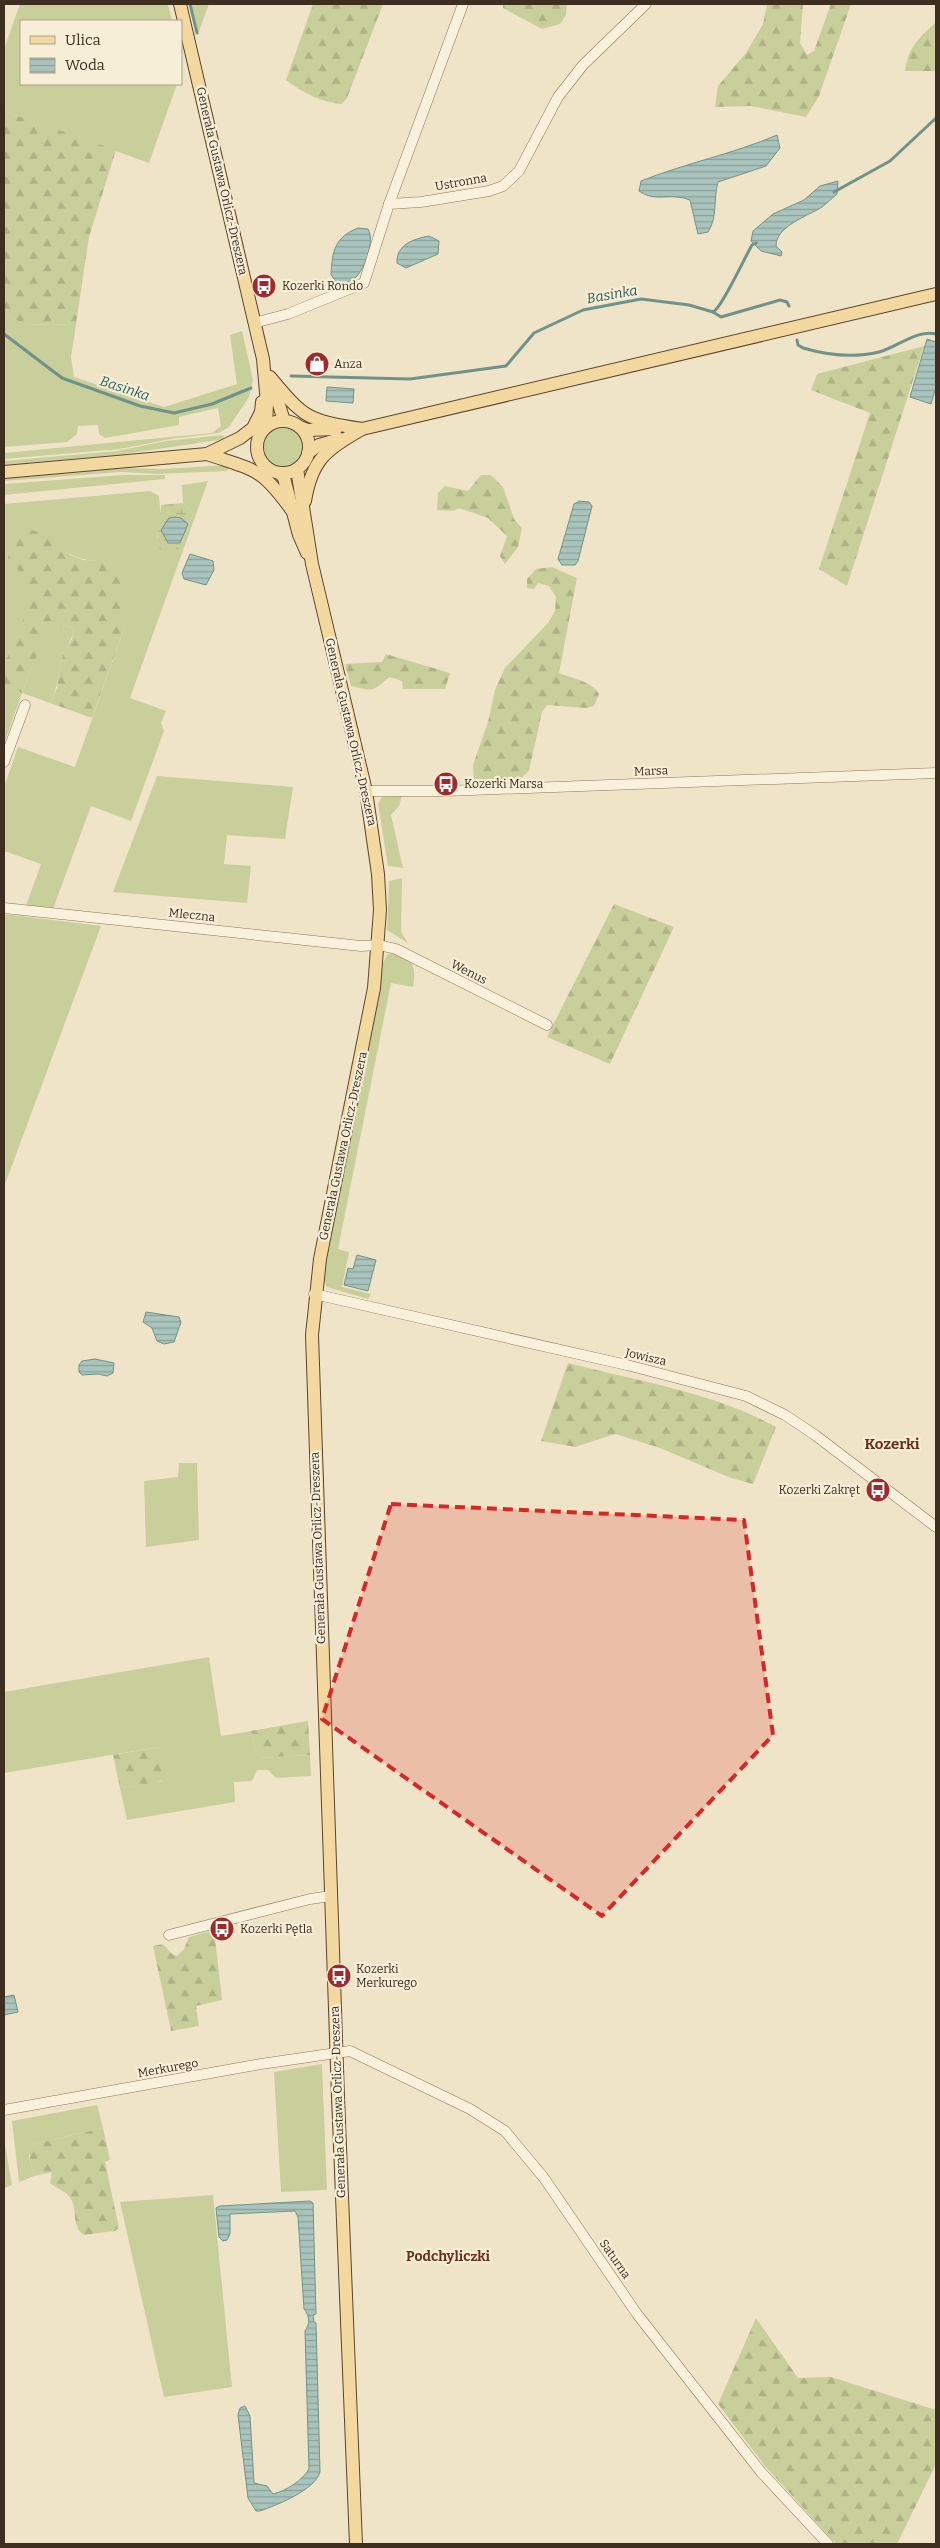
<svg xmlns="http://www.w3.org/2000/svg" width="940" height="2548" viewBox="0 0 940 2548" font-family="Bitter,serif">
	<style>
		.grass { fill: #c9cf9b }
		.forest { fill: url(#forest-firs) }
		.wetland { fill: url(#wetland-marsh) }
		.water { fill: url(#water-rules); stroke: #6f938a }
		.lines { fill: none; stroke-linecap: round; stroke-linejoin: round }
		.stream { stroke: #6f938a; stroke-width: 3 }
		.minor-casing { stroke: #8d765c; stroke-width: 11 }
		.major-casing { stroke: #5b4430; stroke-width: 14 }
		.minor { stroke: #faf1dc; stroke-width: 10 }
		.major { stroke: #f3d9a0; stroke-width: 12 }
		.marked { fill: #d62828; fill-opacity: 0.2; stroke: #d62828; stroke-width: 4; stroke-dasharray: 10 6; stroke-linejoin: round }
		.labels { text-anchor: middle; stroke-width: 4.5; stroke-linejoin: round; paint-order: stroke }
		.street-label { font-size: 12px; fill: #3d2e20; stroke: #f7eed8 }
		.poi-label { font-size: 12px; fill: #3d2e20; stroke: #f7eed8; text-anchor: start }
		.water-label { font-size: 14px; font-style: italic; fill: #2f5d5a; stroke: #f7eed8 }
		.neighbourhood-label { font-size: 14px; font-weight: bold; fill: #6b2e1e; stroke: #f7eed8 }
		.quarter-label { font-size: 15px; font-weight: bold; fill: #6b2e1e; stroke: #f7eed8 }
	</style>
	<defs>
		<pattern id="forest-firs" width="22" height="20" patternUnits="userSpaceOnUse" patternTransform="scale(1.25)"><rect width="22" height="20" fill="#c9cf9b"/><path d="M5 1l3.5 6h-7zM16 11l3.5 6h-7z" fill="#aeb285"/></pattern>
		<pattern id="wetland-marsh" width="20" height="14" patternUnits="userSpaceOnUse" patternTransform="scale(1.25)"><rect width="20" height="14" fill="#c9cf9b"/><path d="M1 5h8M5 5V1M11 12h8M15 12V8" fill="none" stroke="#aeb285"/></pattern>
		<pattern id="water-rules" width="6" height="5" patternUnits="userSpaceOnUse" patternTransform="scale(1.25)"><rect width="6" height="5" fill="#a9c4bc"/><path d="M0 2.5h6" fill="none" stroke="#8ba098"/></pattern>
	</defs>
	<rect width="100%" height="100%" fill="#f0e4c8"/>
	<g class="grass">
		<path d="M20 4H168L172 21H21V84H177L149 163 4 111V49Z"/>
		<path d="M190 4H209L198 34 197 33Z"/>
		<path d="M4 313 25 325 76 324 71 357 74 377 164 407 237 384 230 335 242 331 253 380 249 397 229 427 219 433 171 439 120 449 4 459V453L212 433 221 426 218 408 179 417V425L105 438 99 434 98 425 78 426 77 434 67 442 4 447Z"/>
		<circle cx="283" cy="447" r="19"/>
		<path d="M223 435 224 438 219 440 124 454 4 465V461L117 451 166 441Z"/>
		<path d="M229 465 227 471 158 474 121 472 4 481V479L123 468 162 469Z"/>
		<path d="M123 475H165V479L4 495V484Z"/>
		<path d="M208 481 130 698 166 711 161 723 164 731 131 821 91 806 53 909 26 906 41 864 4 851V787L18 747 75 767 125 626 106 561C81 562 63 554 46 535L15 563C18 570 24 577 26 585 35 614 11 641 4 668V504L150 491 159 496 161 519 157 537 171 550 182 543 193 514 183 503 182 485Z"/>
		<path d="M67 625 74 629C72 640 66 647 62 658 57 675 59 685 50 703L22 693 4 744V685L22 693C31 670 41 632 67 625Z"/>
		<path d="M157 776 293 787 285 839 227 835 224 864 251 866 247 903 113 892Z"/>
		<path d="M402 796 399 806 391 815 403 868 388 866 378 804 382 797Z"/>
		<path d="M402 878 401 932 408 943 387 930 389 881Z"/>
		<path d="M4 914 101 926 4 1187Z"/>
		<path d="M388 954C412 951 417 967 413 987L391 983 338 1249 349 1252 342 1287 371 1294 368 1299 327 1287 324 1280V1267L372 1034 383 963Z"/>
		<path d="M179 1463H197L199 1540 146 1547 144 1481 178 1477Z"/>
		<path d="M209 1657 221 1736 251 1731 257 1758 310 1755 311 1776 276 1778 268 1770H257L252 1781 234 1782 235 1802 127 1820 120 1788 162 1781 159 1747 4 1773V1692Z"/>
		<path d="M322 2064 327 2190 281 2192 274 2072Z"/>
		<path d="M97 2105 103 2128 33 2144 29 2156 34 2176 19 2182 12 2121Z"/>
		<path d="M4 2139 12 2185 4 2188Z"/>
		<path d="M213 2195 232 2387 164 2397 120 2202Z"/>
	</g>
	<g class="forest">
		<path d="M313 4H383L347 98 342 104C321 102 303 93 286 80Z"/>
		<path d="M503 4H567L566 15 560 24 542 29 503 8Z"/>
		<path d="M767 4H803L800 43 807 55 814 51 831 4H851L819 96 806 117 751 106 715 107 718 86 746 53 763 24Z"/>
		<path d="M936 22V71H905C908 47 919 38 936 22Z"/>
		<path d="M4 111 116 150 89 237 76 324 25 325 4 313Z"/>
		<path d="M924 346 847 586 819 569 870 413 811 390 817 374Z"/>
		<path d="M481 475H491L503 487 514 519 522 528 518 547 505 564 500 556 507 536 488 518 459 508 453 511 437 510 438 493 445 486 468 491Z"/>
		<path d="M29 529 46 535 70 555 83 560 106 561 113 565 120 580 125 626 92 718 50 703 57 688 59 669 64 652 72 639 74 629 67 625C42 632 30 671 22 693L4 685C4 678 3 671 5 665 14 632 39 609 20 574 16 566 15 564 7 560L18 533Z"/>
		<path d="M552 567 577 578 559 673C571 678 592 681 599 694L594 706 586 708 547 705 542 712 529 771 520 779 474 780 473 765 488 722 495 690 505 668 548 623 555 611 556 597 549 586 538 583 534 589 527 588V579L536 569Z"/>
		<path d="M386 654 450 673 445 689H403L402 681 390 677C371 691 376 692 351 686L345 664 382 662Z"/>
		<path d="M614 904 674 927 610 1064 547 1037Z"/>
		<path d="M568 1363C637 1381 713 1392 776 1427L753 1484 731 1478 660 1448 615 1434 575 1447 541 1441Z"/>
		<path d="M308 1721 310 1755 257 1758 251 1731Z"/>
		<path d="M159 1747 167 1767 165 1779 154 1783 120 1788 113 1755Z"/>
		<path d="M214 1930 222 2000 196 2006 199 2026 171 2031 153 1946 163 1944 172 1954 177 1956 184 1949 189 1937Z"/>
		<path d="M103 2128 110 2160 105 2162 119 2228 115 2231 84 2235C72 2227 77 2213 72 2201 68 2191 58 2190 50 2183L52 2172 34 2176C32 2165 26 2154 33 2144Z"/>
		<path d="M756 2318 798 2378 831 2377 936 2410V2464L897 2544H836L765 2466 718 2404Z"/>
	</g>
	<path class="wetland" d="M183 503 193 514 182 543 177 550H171L166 555C151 550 161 519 161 505Z"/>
	<g class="water">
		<path d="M777 135 780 148 766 166 718 182C713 199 718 217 708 232L698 234 690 200C669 192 656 203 639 191L641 181C686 163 733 154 777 135Z"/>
		<path d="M838 181 837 194C832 198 827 203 822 207 808 216 776 226 776 246L782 252 781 256 761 251 751 241 753 231 773 214 804 200 820 186Z"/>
		<path d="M358 228 368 229C375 241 365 268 356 277 351 282 344 283 338 284L331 275C332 251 335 237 358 228Z"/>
		<path d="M429 236 439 241 438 254 406 268 397 263C396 245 413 239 429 236Z"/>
		<path d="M927 339 936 342V387L931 404 910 397Z"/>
		<path d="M327 387 354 389 353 403 326 401Z"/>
		<path d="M579 501 589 502 592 506 578 561 575 565H562L558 559 574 504Z"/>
		<path d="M175 517 181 518 188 524 180 543H168L161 530 169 518Z"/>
		<path d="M190 554 213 561 214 570 206 585 184 579 182 573Z"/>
		<path d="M357 1255 376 1260 368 1291 344 1285 348 1268 353 1269Z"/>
		<path d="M146 1312 179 1317 181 1322 174 1342 164 1344 157 1341 152 1328 143 1322Z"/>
		<path d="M95 1359 114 1363 113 1373 107 1376 98 1374 82 1375 79 1372V1365L82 1361Z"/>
		<path d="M14 1995 18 2012 4 2015V1997Z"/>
		<path d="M310 2201 313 2203 316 2314 313 2315 314 2322 316 2323 320 2472C315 2490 277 2505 260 2511H256L248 2498 238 2415 240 2408 245 2406 250 2416 254 2483 267 2486 273 2494C286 2491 303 2480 309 2469L305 2331C310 2324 310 2316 304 2309L298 2217 295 2211 230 2214V2234L227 2240 223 2241 219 2237 216 2208 220 2206Z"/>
	</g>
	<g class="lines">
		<g class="stream">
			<path d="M190 4 197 33"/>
			<path d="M834 192 890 161 936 118"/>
			<path d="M713 312 721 317 780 300 787 302 789 306"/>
			<path d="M4 334 62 378 140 406 174 413 212 404 251 388"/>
			<path d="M797 340 798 345 803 348C827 355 854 358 879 352 898 347 917 329 936 334"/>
			<path d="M291 376 410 379 506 366 534 333 583 310 641 299 689 305 713 312C721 309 745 257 752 245L756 243"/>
		</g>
		<defs>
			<g id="minor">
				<path d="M389 204 463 4"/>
				<path d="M254 323 288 314 364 283 389 204 421 202 489 191 503 186 519 171 558 97 583 65 646 4"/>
				<path d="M4 762 25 705"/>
				<path d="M366 791H445L936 773"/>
				<path d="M4 908 361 946 379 945 396 949 547 1025"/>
				<path d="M314 1294 627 1365 746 1396 785 1415 815 1435 936 1527"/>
				<path d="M169 1935 310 1899 331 1896"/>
				<path d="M4 2110 261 2064 350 2051 470 2109 505 2131 544 2178 637 2314 761 2472 828 2544"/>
			</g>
			<g id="major">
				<path d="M180 4 263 359 267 403 266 426"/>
				<path d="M270 377C305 419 307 420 362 429"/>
				<path d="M273 385 284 421"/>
				<circle cx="283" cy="447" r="26"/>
				<path d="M300 427 308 430 336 429"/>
				<path d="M308 453 319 445 340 439"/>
				<path d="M207 454C256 471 261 467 293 512"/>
				<path d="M297 469 312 564 366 791 378 874 380 910 374 988 320 1259 312 1335 338 2097 356 2544"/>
				<path d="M4 472 207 454 240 438 253 428 261 412 262 402"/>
				<path d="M280 473 284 478 299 535 307 553"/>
				<path d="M305 501C312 459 326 450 362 429L936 294"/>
			</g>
		</defs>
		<use href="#minor" class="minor-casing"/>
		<use href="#major" class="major-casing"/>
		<use href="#minor" class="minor"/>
		<use href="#major" class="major"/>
	</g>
	<path class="marked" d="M391 1504 744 1520 773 1735 602 1916 322 1719Z"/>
	<defs>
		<symbol id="bus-disc" viewBox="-11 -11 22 22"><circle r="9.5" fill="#9e2a2b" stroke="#f7eed8"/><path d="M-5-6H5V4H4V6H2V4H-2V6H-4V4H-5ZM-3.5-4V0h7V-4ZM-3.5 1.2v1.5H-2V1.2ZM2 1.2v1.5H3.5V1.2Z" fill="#fff"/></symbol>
		<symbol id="shop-disc" viewBox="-11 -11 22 22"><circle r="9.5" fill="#9e2a2b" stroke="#f7eed8"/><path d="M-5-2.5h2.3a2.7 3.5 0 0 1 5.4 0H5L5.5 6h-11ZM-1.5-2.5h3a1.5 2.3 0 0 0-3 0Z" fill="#fff"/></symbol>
	</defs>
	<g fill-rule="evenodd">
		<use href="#bus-disc" x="250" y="272" width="28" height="28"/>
		<use href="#shop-disc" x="303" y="350" width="28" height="28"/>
		<use href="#bus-disc" x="432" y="770" width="28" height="28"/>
		<use href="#bus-disc" x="864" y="1476" width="28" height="28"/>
		<use href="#bus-disc" x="208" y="1915" width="28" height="28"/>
		<use href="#bus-disc" x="325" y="1962" width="28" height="28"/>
	</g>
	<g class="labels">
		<g class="street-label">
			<text transform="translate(222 181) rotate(77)" y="4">Generała Gustawa Orlicz-Dreszera</text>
			<text transform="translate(461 182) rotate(-10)" y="4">Ustronna</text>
			<text transform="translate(351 732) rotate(77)" y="4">Generała Gustawa Orlicz-Dreszera</text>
			<text transform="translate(651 771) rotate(-2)" y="4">Marsa</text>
			<text transform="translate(192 915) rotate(6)" y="4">Mleczna</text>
			<text transform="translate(469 972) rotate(27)" y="4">Wenus</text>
			<text transform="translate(343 1146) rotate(-78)" y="4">Generała Gustawa Orlicz-Dreszera</text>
			<text transform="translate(646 1357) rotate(13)" y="4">Jowisza</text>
			<text transform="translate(318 1548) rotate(-92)" y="4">Generała Gustawa Orlicz-Dreszera</text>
			<text transform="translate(168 2068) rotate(-10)" y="4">Merkurego</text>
			<text transform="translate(338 2102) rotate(-92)" y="4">Generała Gustawa Orlicz-Dreszera</text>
			<text transform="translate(615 2259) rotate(55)" y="4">Saturna</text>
		</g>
		<g class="poi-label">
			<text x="282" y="290">Kozerki Rondo</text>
			<text x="334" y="368">Anza</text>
			<text x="464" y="788">Kozerki Marsa</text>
			<text x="860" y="1494" text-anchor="end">Kozerki Zakręt</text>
			<text x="240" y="1933">Kozerki Pętla</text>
			<text x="356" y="1973">Kozerki<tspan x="356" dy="14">Merkurego</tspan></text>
		</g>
		<g class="water-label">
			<text transform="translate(612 294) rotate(-10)" y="5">Basinka</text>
			<text transform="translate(125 388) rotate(18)" y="5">Basinka</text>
		</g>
		<g class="neighbourhood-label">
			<text x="448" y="2261">Podchyliczki</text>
		</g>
		<g class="quarter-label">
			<text x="892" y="1449">Kozerki</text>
		</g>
	</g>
	<rect width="940" height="2548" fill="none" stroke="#3d2e20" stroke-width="10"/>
	<rect x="20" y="20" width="162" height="65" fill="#f7eed8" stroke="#ada18e"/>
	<rect x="30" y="36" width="25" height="8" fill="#f3d9a0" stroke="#ada18e"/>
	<text x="65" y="45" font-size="15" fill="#3d2e20">Ulica</text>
	<rect x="30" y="58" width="25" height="15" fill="url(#water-rules)" stroke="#ada18e"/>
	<text x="65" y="70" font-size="15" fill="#3d2e20">Woda</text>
</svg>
